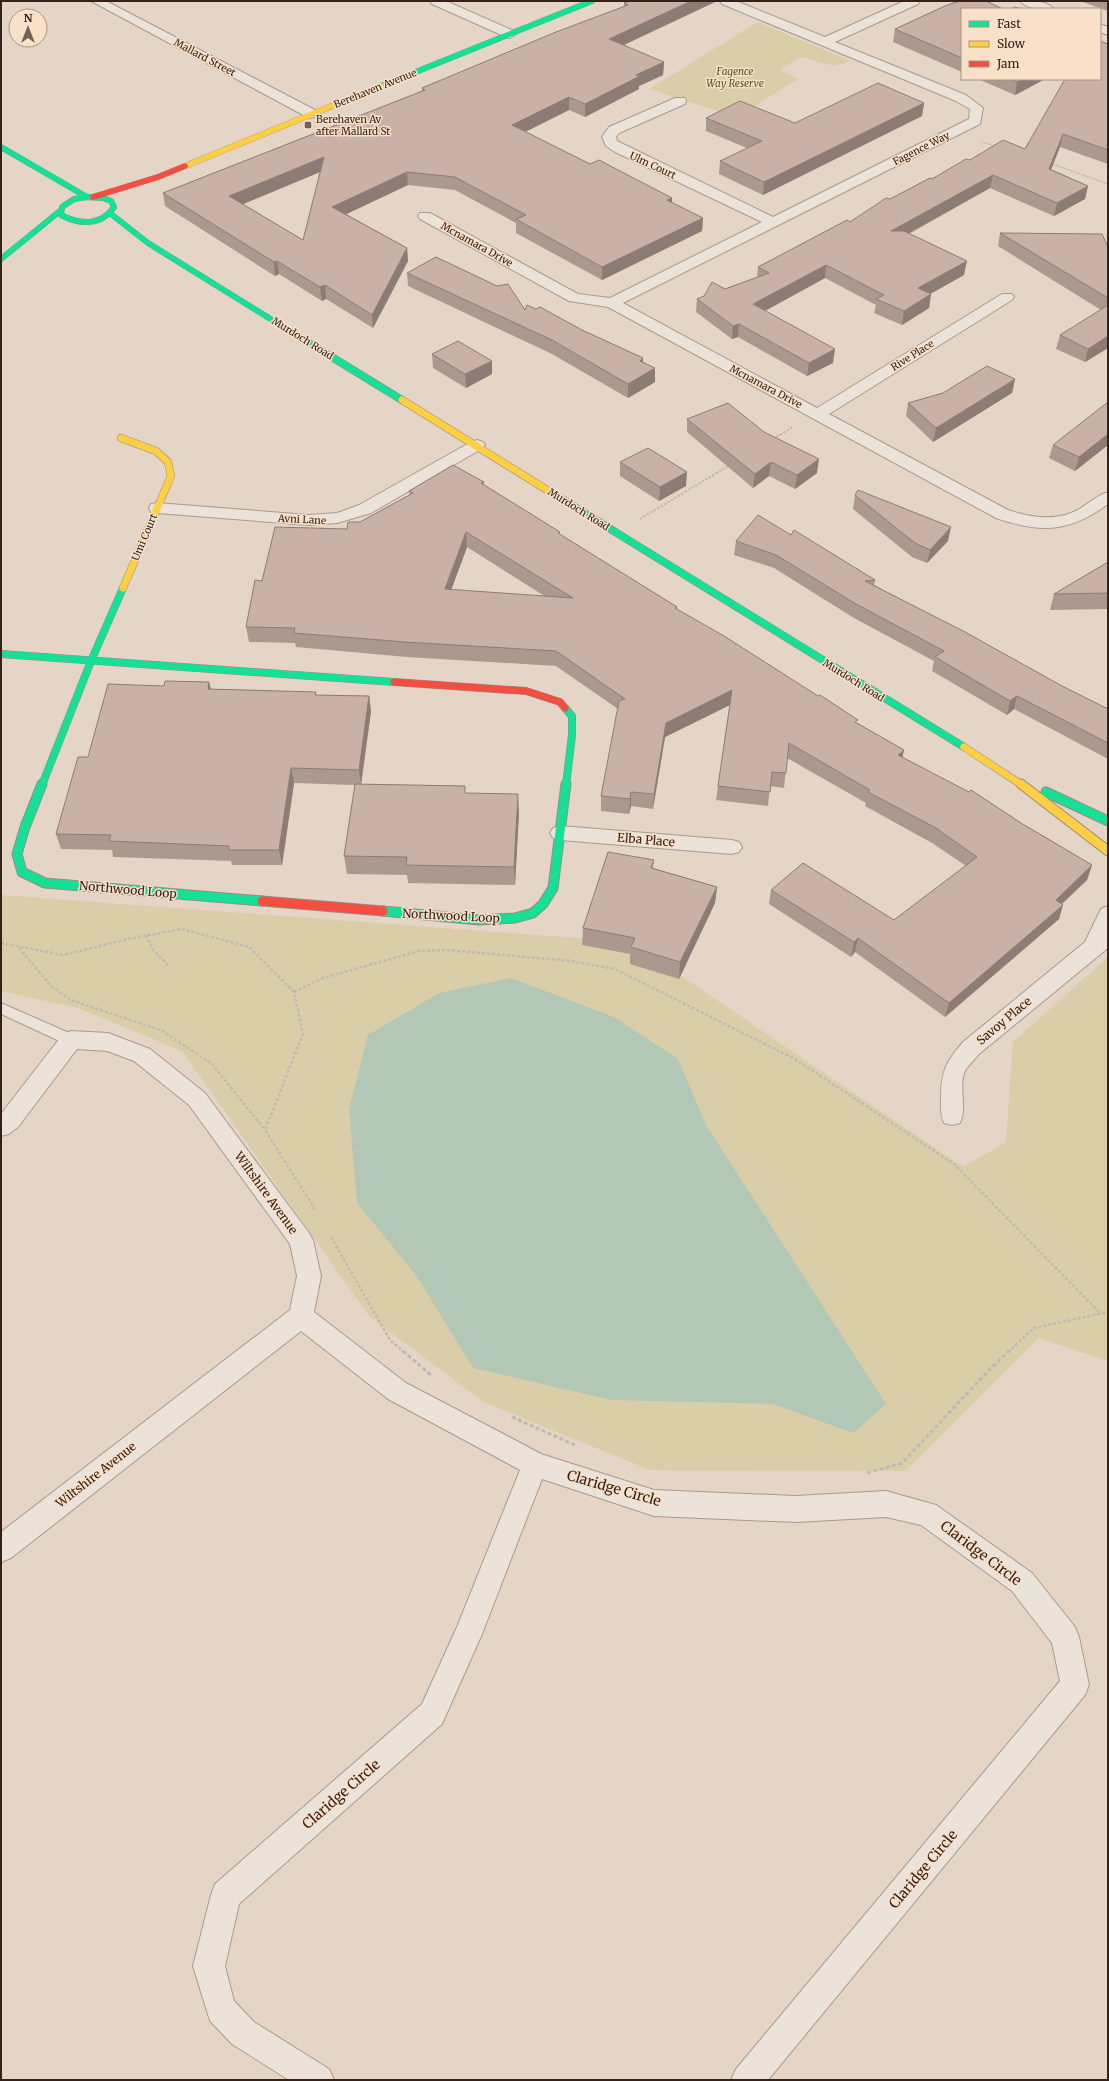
<svg xmlns="http://www.w3.org/2000/svg" width="1109" height="2081" viewBox="0 0 1109 2081" font-family="Merriweather,serif">
	<style>
		.green { fill: #d9cea7 }
		.water { fill: #b3c7b6 }
		.lines { fill: none; stroke-linecap: round; stroke-linejoin: round }
		.lane-casing { stroke: #a89a90; stroke-width: 2 }
		.street-casing { stroke: #a89a90; stroke-width: 2 }
		.fast-far2-casing { stroke: #988a80; stroke-width: 6 }
		.fast-far1-casing { stroke: #988a80; stroke-width: 8 }
		.fast-casing { stroke: #988a80; stroke-width: 11 }
		.slow-far2-casing { stroke: #988a80; stroke-width: 6 }
		.slow-far1-casing { stroke: #988a80; stroke-width: 8 }
		.slow-casing { stroke: #988a80; stroke-width: 11 }
		.jam-far2-casing { stroke: #988a80; stroke-width: 6 }
		.jam-far1-casing { stroke: #988a80; stroke-width: 8 }
		.jam-casing { stroke: #988a80; stroke-width: 11 }
		.path-far3 { stroke: #c3b8b0; stroke-width: 1.5; stroke-dasharray: 2 1; stroke-linecap: butt }
		.path-far2 { stroke: #c3b8b0; stroke-width: 2; stroke-dasharray: 2.5 1.5; stroke-linecap: butt }
		.path-far1 { stroke: #c3b8b0; stroke-width: 2.5; stroke-dasharray: 3 2; stroke-linecap: butt }
		.path { stroke: #c3b8b0; stroke-width: 3; stroke-dasharray: 4 2.5; stroke-linecap: butt }
		.lane { fill: #ebe2d9; fill-rule: evenodd }
		.street { fill: #ebe2d9; fill-rule: evenodd }
		.fast-far2 { stroke: #16e098; stroke-width: 5.5 }
		.fast-far1 { stroke: #16e098; stroke-width: 7 }
		.fast { stroke: #16e098; stroke-width: 9 }
		.slow-far2 { stroke: #ffcf43; stroke-width: 5.5 }
		.slow-far1 { stroke: #ffcf43; stroke-width: 7 }
		.slow { stroke: #ffcf43; stroke-width: 9 }
		.jam-far2 { stroke: #f24e42; stroke-width: 5.5 }
		.jam-far1 { stroke: #f24e42; stroke-width: 7 }
		.jam { stroke: #f24e42; stroke-width: 9 }
		.wall { fill: #ad9890; fill-rule: evenodd }
		.shaded-wall { fill: #8d7c75 }
		.building { fill: #c9b1a7; stroke: #8d7c75; fill-rule: evenodd }
		.poi-dot { fill: #736056; stroke: #f8e0c9; stroke-width: 1.5 }
		.labels { text-anchor: middle; stroke-width: 3; stroke-linejoin: round; paint-order: stroke }
		.far-street-label { font-size: 10px; fill: #362119; stroke: #f8e0c9 }
		.far-park-label { font-size: 10px; font-style: italic; fill: #53551e; stroke: #f8e0c9 }
		.far-poi-label { font-size: 10px; fill: #362119; stroke: #f8e0c9; text-anchor: start }
		.street-label { font-size: 12px; fill: #362119; stroke: #f8e0c9 }
		.near-street-label { font-size: 14px; fill: #362119; stroke: #f8e0c9 }
	</style>
	<rect width="100%" height="100%" fill="#e5d5c6"/>
	<g class="green">
		<path d="M758 22 851 61 834 66 801 57 780 70 798 79 737 117 649 89Z"/>
		<path d="M1 895 631 942 963 1167 1006 1142 1013 1042 1108 957V1361L1039 1338 906 1471 650 1470 483 1402 369 1316 182 1051 78 1008 1 991Z"/>
	</g>
	<path class="water" d="M511 978 614 1017 678 1059 706 1125 886 1404 853 1433 773 1404 611 1400 473 1368 416 1275 357 1203 349 1109 368 1035 439 993Z"/>
	<g class="lines">
		<defs>
			<path id="lane" d="M1 1003 76 1036 78 1040 76 1044 71 1046 66 1044 1 1014Z"/>
			<g id="street">
				<path d="M91 1H106L317 111 318 114 312 118 307 117Z"/>
				<path d="M430 1H446L514 31 516 34 510 38 506 37 432 4Z"/>
				<path d="M720 1H736L825 37 904 1H920L918 4 835 42 966 95 983 108 980 124 623 303 817 408 1002 294H1012L1014 297 1012 300 829 414 1008 510C1032 518 1059 522 1081 508 1090 502 1098 495 1108 492V504C1069 533 1040 533 996 518L608 307 569 301 420 219 418 216 420 213H430L578 294 610 298 762 222 615 152 606 146 602 137 609 127 675 98H685L686 101 685 104 619 133 616 137 617 141 773 217 969 119 970 109 956 101 722 4Z"/>
				<path d="M1020 1C1030 1 1047 0 1054 9 1044 9 1027 10 1020 1Z"/>
				<path d="M1100 24 1108 27V35L1100 32Z"/>
				<path d="M477 440 483 442 485 445 483 448 371 513 337 523 309 525 157 513 151 512 149 508 151 504 157 503 309 515 337 513 359 505 471 442Z"/>
				<path d="M560 826 732 840 739 842 742 847 739 852 732 854 560 840 553 838 550 833 553 828Z"/>
				<path d="M1108 906V948L979 1054C975 1059 970 1064 966 1069 957 1085 968 1106 960 1123L952 1125 944 1123C940 1114 941 1107 941 1098 941 1071 946 1062 963 1042L1085 942 1101 909Z"/>
				<path d="M71 1031 108 1033 150 1049 205 1093 309 1233 313 1240 321 1276 314 1312 406 1383 511 1438 541 1454 654 1490 796 1496 886 1491 936 1505 1032 1573 1075 1627 1079 1637 1089 1685 1085 1695 768 2080H731L736 2069 1060 1681 1052 1643 1012 1591 921 1525 886 1517 796 1522 654 1516 542 1479 482 1634 442 1724 239 1904 225 1966 234 2001 254 2022 329 2069 334 2080H289L232 2044 210 2021 193 1966 211 1895 215 1884 422 1704 457 1627 520 1470 388 1399 301 1331 11 1558 1 1562V1532L290 1310 297 1276 290 1244 189 1105 134 1061 107 1051 77 1049 18 1127 9 1134 1 1136V1114L63 1034Z"/>
			</g>
			<g id="fast-far2">
				<path d="M381 86 592 1"/>
				<path d="M1 147 87 197"/>
				<path d="M87 197 103 198 111 201 114 207C101 226 80 225 61 215L62 207 74 199Z"/>
				<path d="M111 214 148 243 311 344"/>
				<path d="M1 259 60 211"/>
			</g>
			<g id="fast-far1">
				<path d="M309 343 402 400"/>
				<path d="M565 501 964 747"/>
				<path d="M1 654 394 682"/>
				<path d="M565 708 572 716V735L566 785"/>
				<path d="M42 785 91 661 123 588"/>
			</g>
			<g id="fast">
				<path d="M42 784 25 827 17 854 22 872 45 883 262 901"/>
				<path d="M1046 792 1108 821"/>
				<path d="M383 911 479 920 515 918 533 913 543 904 553 888 566 784"/>
			</g>
			<path id="slow-far2" d="M185 166 381 86"/>
			<g id="slow-far1">
				<path d="M402 400 565 501"/>
				<path d="M121 438 156 451 168 462 171 476 123 588"/>
				<path d="M964 747 1022 785"/>
			</g>
			<path id="slow" d="M1021 784 1108 851"/>
			<path id="jam-far2" d="M93 197 158 177 185 166"/>
			<path id="jam-far1" d="M394 682 526 691 560 702 565 708"/>
			<path id="jam" d="M262 901 383 911"/>
		</defs>
		<use href="#lane" class="lane-casing"/>
		<use href="#street" class="street-casing"/>
		<use href="#fast-far2" class="fast-far2-casing"/>
		<use href="#fast-far1" class="fast-far1-casing"/>
		<use href="#fast" class="fast-casing"/>
		<use href="#slow-far2" class="slow-far2-casing"/>
		<use href="#slow-far1" class="slow-far1-casing"/>
		<use href="#slow" class="slow-casing"/>
		<use href="#jam-far2" class="jam-far2-casing"/>
		<use href="#jam-far1" class="jam-far1-casing"/>
		<use href="#jam" class="jam-casing"/>
		<g class="path-far3">
			<path d="M981 142 996 146"/>
			<path d="M1050 163 1108 184"/>
		</g>
		<g class="path-far2">
			<path d="M773 439 793 427"/>
			<path d="M640 519 730 465"/>
		</g>
		<g class="path-far1">
			<path d="M146 935 153 950 168 965"/>
			<path d="M1 943 63 955 128 939 182 929 249 947 294 992 303 1034 265 1130 316 1211"/>
			<path d="M19 948 52 987 73 1001 161 1030 212 1064 265 1130"/>
			<path d="M294 992 323 978 419 951 447 950 570 961 615 969 795 1059 954 1164 1100 1313"/>
			<path d="M331 1237 390 1340 404 1352"/>
			<path d="M1008 1352 1034 1328 1108 1312"/>
		</g>
		<g class="path">
			<path d="M403 1351 432 1376"/>
			<path d="M512 1417 575 1445"/>
			<path d="M867 1473 902 1463 989 1370 1009 1351"/>
		</g>
		<use href="#lane" class="lane"/>
		<use href="#street" class="street"/>
		<use href="#fast-far2" class="fast-far2"/>
		<use href="#fast-far1" class="fast-far1"/>
		<use href="#fast" class="fast"/>
		<use href="#slow-far2" class="slow-far2"/>
		<use href="#slow-far1" class="slow-far1"/>
		<use href="#slow" class="slow"/>
		<use href="#jam-far2" class="jam-far2"/>
		<use href="#jam-far1" class="jam-far1"/>
		<use href="#jam" class="jam"/>
	</g>
	<g class="wall">
		<path d="M1080 1H1108V11Z"/>
		<path d="M715 2 623 45 664 62 663 75 639 86V89L585 117 569 110 525 132 590 164 672 198V203L703 218 702 231 602 280 516 233V223L455 190 408 185 346 214 407 248 408 261 373 328 326 299 322 301 279 274 275 276 165 206 163 193 422 91V88L624 6V3ZM320 172 303 240 243 204Z"/>
		<path d="M962 9V72L893 42 895 29Z"/>
		<path d="M1108 44V164L1060 147 1051 169 1088 186 1085 199 1054 216 990 188 909 234 964 275 930 294H931L929 308 902 325 874 313 876 305 825 278 765 311 833 363 807 376 738 337 732 339 696 312 697 299 757 277 758 267 850 222 890 199 970 160 1025 149Z"/>
		<path d="M978 79H1045L1015 95Z"/>
		<path d="M924 103 922 116 763 195 719 174 720 161 747 148 706 131V118L795 123Z"/>
		<path d="M1000 233 1108 247V348L1085 362 1056 349 1060 335 1101 310 998 246Z"/>
		<path d="M407 273 525 310 582 330 643 358V362L655 368V382L628 398 552 354 408 286Z"/>
		<path d="M432 354 492 361V374L466 388 433 368Z"/>
		<path d="M1015 379 1012 393 933 442 906 416 908 403 943 393Z"/>
		<path d="M687 419 764 432 817 473 795 489 769 476 753 488 687 432Z"/>
		<path d="M1053 445 1105 447 1075 471 1049 458Z"/>
		<path d="M620 462 686 486 659 501 620 476Z"/>
		<path d="M484 482V485L560 535 677 607V610L857 724 904 750 902 757 1021 823 1092 865 1087 880 1062 904 1059 919 945 1017 855 952 851 957 769 904 771 890 894 920 966 866 932 843 865 806 866 803 787 758 784 788 770 786 768 806 716 800 718 786 730 705 665 737 653 809 631 806 629 814 601 811V796L618 709 556 666 407 657 296 647 295 643 249 642 246 627 262 581 347 529 410 495 409 491ZM467 547 546 597 451 590Z"/>
		<path d="M855 495 948 541 927 563 912 557 853 509Z"/>
		<path d="M791 535 875 580 874 585 1062 686 1108 709V759L1014 709 1007 715 932 671 934 661 854 618 774 568 734 555 736 541Z"/>
		<path d="M1108 562V609L1050 610 1054 594Z"/>
		<path d="M209 682 211 689 316 692V695L369 696 371 711 361 784 465 786V793L519 812 515 885 408 883 407 875 347 874 344 856 355 785 294 783 282 865H232L231 861 113 857 112 850 61 849 56 834 88 757 164 686Z"/>
		<path d="M654 860 653 868 717 887 715 903 679 979 630 964V954L582 945 583 928Z"/>
	</g>
	<g class="shaded-wall">
		<path d="M691 1H715V2L609 52V39Z"/>
		<path d="M664 62 663 75 639 86V89L585 117V104L636 75Z"/>
		<path d="M1023 79H1045L1015 95 1017 82Z"/>
		<path d="M569 97V110L513 138 512 125Z"/>
		<path d="M924 103 922 116 763 195 764 182Z"/>
		<path d="M1063 134 1060 147 1046 182 1049 169Z"/>
		<path d="M324 157 325 170 231 209 229 196Z"/>
		<path d="M407 172 408 185 334 220 332 207Z"/>
		<path d="M993 175 990 188 889 244 891 231Z"/>
		<path d="M1088 186 1085 199 1054 216 1057 203Z"/>
		<path d="M672 198V211L667 200Z"/>
		<path d="M703 218 702 231 602 280V267Z"/>
		<path d="M407 248 408 261 373 328 372 315Z"/>
		<path d="M277 261 279 274 275 276 274 262Z"/>
		<path d="M967 261 964 275 916 302 918 288Z"/>
		<path d="M826 265 825 278 752 318 753 304Z"/>
		<path d="M325 285 326 299 322 301 320 287Z"/>
		<path d="M931 294 929 308 902 325 904 311Z"/>
		<path d="M739 324 738 337 732 339 733 326Z"/>
		<path d="M1108 336V348L1085 362 1088 349Z"/>
		<path d="M835 349 833 363 807 376 809 363Z"/>
		<path d="M643 358V372L640 361Z"/>
		<path d="M492 361V374L466 388 465 374Z"/>
		<path d="M655 368V382L628 398V384Z"/>
		<path d="M1015 379 1012 393 933 442 936 428Z"/>
		<path d="M1108 434V445L1075 471 1079 457Z"/>
		<path d="M819 459 817 473 795 489 797 475Z"/>
		<path d="M771 462 769 476 753 488 755 474Z"/>
		<path d="M687 472 686 486 659 501 660 487Z"/>
		<path d="M951 527 948 541 927 563 930 550Z"/>
		<path d="M466 532 467 547 446 604 445 589Z"/>
		<path d="M209 682 212 697 208 689Z"/>
		<path d="M732 690 730 705 665 737 653 809 654 794 666 723Z"/>
		<path d="M369 696 371 711 361 785 359 770Z"/>
		<path d="M1017 696 1014 709 1007 715 1010 701Z"/>
		<path d="M904 750 901 764 898 755Z"/>
		<path d="M291 768 294 783 282 865 279 850Z"/>
		<path d="M631 792V806L629 814 630 799Z"/>
		<path d="M518 794 519 812 515 885 514 867Z"/>
		<path d="M1092 865 1087 880 1051 914 1056 900Z"/>
		<path d="M717 887 715 903 679 979 680 962Z"/>
		<path d="M1063 905 1059 919 945 1017 949 1003Z"/>
		<path d="M858 938 855 952 851 957 854 942Z"/>
	</g>
	<g class="building">
		<path d="M629 1H691L609 39 664 62 636 75 640 76 585 104 569 97 512 125 590 164 599 160 672 198 667 200 703 218 602 267 516 219 526 215 455 177 407 172 332 207 407 248 372 315 325 285 320 287 277 261 274 262 163 193 425 90 422 88 556 32 628 5 624 3ZM324 157 303 240 229 196Z"/>
		<path d="M959 1H986L1003 9H962V58L895 29 945 6Z"/>
		<path d="M1015 7 1021 9H1011Z"/>
		<path d="M1100 41 1108 44V150L1063 134 1049 169 1088 186 1057 203 993 175 891 231H904L967 261 918 288 931 294 904 311 876 299 884 295 826 265 753 304 835 349 809 363 739 324 733 326 697 299 704 296 712 282 725 289 769 273 758 267 847 220 850 222 886 198 890 199 930 178 932 179 966 159 970 160 1003 140 1025 149 1065 79H1100Z"/>
		<path d="M1010 79H1023L1017 82Z"/>
		<path d="M878 83 924 103 764 182 720 161 762 141 706 118 740 101 795 123Z"/>
		<path d="M1000 233 1102 234 1108 247V298Z"/>
		<path d="M436 257 497 286 508 284 525 310 527 305 536 309 540 307 582 330 643 358 640 361 655 368 628 384 552 340 407 273Z"/>
		<path d="M1108 305V336L1088 349 1060 335Z"/>
		<path d="M458 341 492 361 465 374 432 354Z"/>
		<path d="M987 366 1015 379 936 428 908 403 943 393Z"/>
		<path d="M1108 402V434L1079 457 1053 445Z"/>
		<path d="M728 403 764 432 819 459 797 475 771 462 755 474 687 419Z"/>
		<path d="M648 448 687 472 660 487 620 462Z"/>
		<path d="M453 465 484 482 481 483 560 532 558 533 677 607 675 608 724 636 818 696 820 695 858 720 855 722 904 750 898 755 969 792 971 790 1021 823 1092 865 1056 900 1063 905 949 1003 858 938 854 942 771 890 803 863 894 920 977 857 936 828 868 792 870 790 789 743 786 773 772 772 770 792 718 786 732 690 666 723 654 794 631 792 630 799 601 796 619 701 625 699 556 651 405 642 294 633 295 628 246 627 255 580 262 581 275 527 347 529 348 522H360L413 493 409 491ZM466 532 573 598 445 589Z"/>
		<path d="M858 490 951 527 930 550 915 543 855 495Z"/>
		<path d="M758 515 791 535 794 530 875 580 865 581 965 632 1062 686 1108 709V743L1017 696 1010 701 935 657 944 651 856 604 776 555 736 541Z"/>
		<path d="M1108 562V593L1054 594Z"/>
		<path d="M165 681 209 682 208 689 316 692 315 695 369 696 359 770 291 768 279 850H229V846L109 841 111 835 56 834 78 757H88L108 684 164 686Z"/>
		<path d="M355 784 465 786V793L518 794 514 867 406 865 407 857 344 856Z"/>
		<path d="M608 852 654 860 651 868 717 887 680 962 631 947 635 938 583 928Z"/>
	</g>
	<rect class="poi-dot" x="304" y="121" width="8" height="8" rx="2"/>
	<g class="labels">
		<g class="far-street-label">
			<text transform="translate(205 57) rotate(28)" y="4">Mallard Street</text>
			<text transform="translate(375 88) rotate(-22)" y="4">Berehaven Avenue</text>
			<text transform="translate(921 148) rotate(-27)" y="4">Fagence Way</text>
			<text transform="translate(653 165) rotate(25)" y="4">Ulm Court</text>
			<text transform="translate(477 244) rotate(29)" y="4">Mcnamara Drive</text>
			<text transform="translate(303 338) rotate(32)" y="4">Murdoch Road</text>
			<text transform="translate(912 355) rotate(-32)" y="4">Rive Place</text>
			<text transform="translate(766 386) rotate(28)" y="4">Mcnamara Drive</text>
			<text transform="translate(579 509) rotate(32)" y="4">Murdoch Road</text>
			<text transform="translate(302 519) rotate(3)" y="4">Avni Lane</text>
			<text transform="translate(144 537) rotate(-67)" y="4">Umi Court</text>
			<text transform="translate(854 680) rotate(32)" y="4">Murdoch Road</text>
		</g>
		<g class="far-park-label">
			<text x="735" y="75">Fagence<tspan x="735" dy="12">Way Reserve</tspan></text>
		</g>
		<g class="far-poi-label">
			<text x="316" y="123">Berehaven Av<tspan x="316" dy="12">after Mallard St</tspan></text>
		</g>
		<g class="street-label">
			<text transform="translate(646 840) rotate(5)" y="4">Elba Place</text>
			<text transform="translate(128 890) rotate(5)" y="4">Northwood Loop</text>
			<text transform="translate(451 916) rotate(3)" y="4">Northwood Loop</text>
			<text transform="translate(1004 1021) rotate(-40)" y="4">Savoy Place</text>
			<text transform="translate(266 1193) rotate(54)" y="4">Wiltshire Avenue</text>
			<text transform="translate(96 1475) rotate(-38)" y="4">Wiltshire Avenue</text>
		</g>
		<g class="near-street-label">
			<text transform="translate(614 1488) rotate(16)" y="5">Claridge Circle</text>
			<text transform="translate(981 1553) rotate(37)" y="5">Claridge Circle</text>
			<text transform="translate(341 1794) rotate(-41)" y="5">Claridge Circle</text>
			<text transform="translate(923 1869) rotate(-50)" y="5">Claridge Circle</text>
		</g>
	</g>
	<rect width="1109" height="2081" fill="none" stroke="#362119" stroke-width="4"/>
	<rect x="961" y="8" width="140" height="72" fill="#f8e0c9" stroke="#aa9483"/>
	<rect x="969" y="21" width="20" height="6" fill="#16e098" stroke="#aa9483"/>
	<text x="997" y="28" font-size="12" fill="#362119">Fast</text>
	<rect x="969" y="41" width="20" height="6" fill="#ffcf43" stroke="#aa9483"/>
	<text x="997" y="48" font-size="12" fill="#362119">Slow</text>
	<rect x="969" y="61" width="20" height="6" fill="#f24e42" stroke="#aa9483"/>
	<text x="997" y="68" font-size="12" fill="#362119">Jam</text>
	<g transform="translate(28 28)"><circle r="19" fill="#f8e0c9" stroke="#aa9483"/>
	<path d="M0-3L7 15L0 10L-7 15Z" fill="#736056"/>
	<text y="-6" font-size="11" font-weight="bold" text-anchor="middle" fill="#362119">N</text>
	</g>
</svg>
